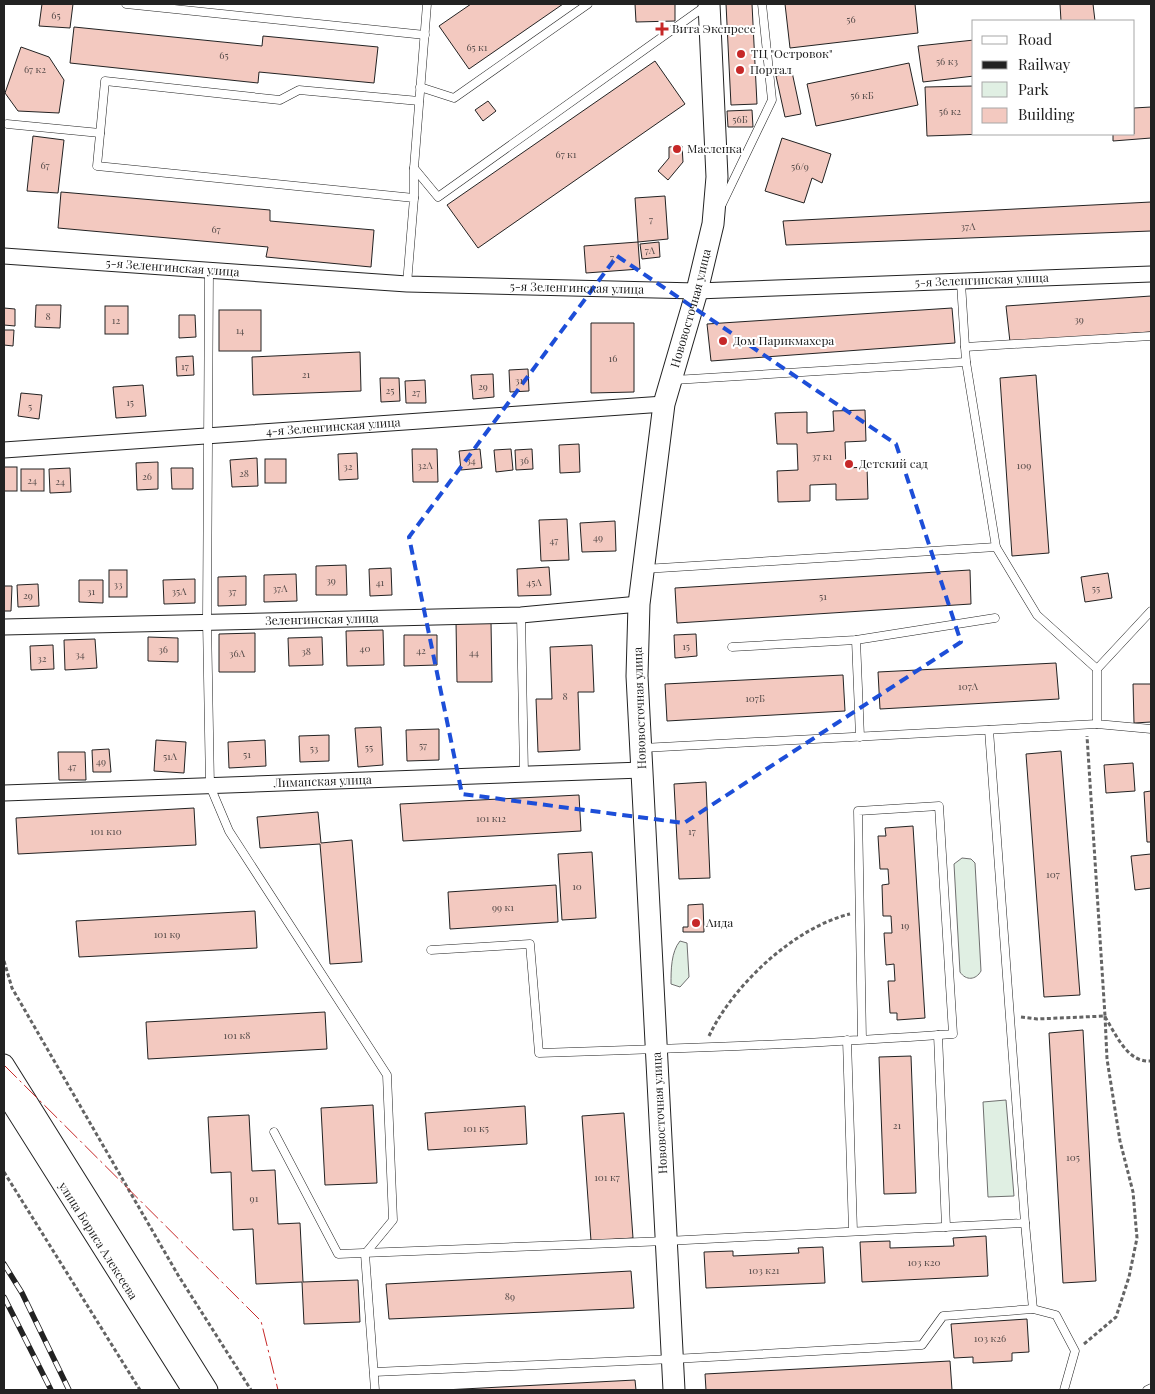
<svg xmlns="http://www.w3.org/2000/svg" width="1155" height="1394" viewBox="0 0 1155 1394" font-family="'Playfair Display',serif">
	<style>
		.green { fill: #e0efe3; stroke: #6f6f6f }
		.building { fill: #f3c9c0; stroke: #222 }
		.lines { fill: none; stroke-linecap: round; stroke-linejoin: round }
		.service-casing { stroke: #222; stroke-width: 9 }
		.minor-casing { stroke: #222; stroke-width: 17 }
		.tertiary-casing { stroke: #222; stroke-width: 21 }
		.secondary-casing { stroke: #222; stroke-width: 23 }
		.path { stroke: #646464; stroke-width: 3; stroke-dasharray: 4 2.5; stroke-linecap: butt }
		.service { stroke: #fff; stroke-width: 8 }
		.minor { stroke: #fff; stroke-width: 15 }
		.tertiary { stroke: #fff; stroke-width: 19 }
		.secondary { stroke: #fff; stroke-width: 21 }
		.rail-casing { stroke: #222; stroke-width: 5.5 }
		.rail { stroke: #fff; stroke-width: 4; stroke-dasharray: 11; stroke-linecap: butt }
		.power { stroke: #c62828; stroke-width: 1; stroke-dasharray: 18 4 2.5 4; stroke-linecap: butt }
		.marked { fill: none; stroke: #1d4ed8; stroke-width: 4; stroke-dasharray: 10 6; stroke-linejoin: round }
		.poi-dot { fill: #c62828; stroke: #fff; stroke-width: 2 }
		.labels { text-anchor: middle; stroke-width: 4; stroke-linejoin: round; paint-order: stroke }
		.number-label { font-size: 10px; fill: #564c4a }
		.poi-label { font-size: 12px; fill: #222; stroke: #fff; text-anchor: start }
		.street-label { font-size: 12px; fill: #222; stroke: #fff }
	</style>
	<rect width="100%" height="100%" fill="#fff"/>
	<g class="green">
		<path d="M962 858 971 859 975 863 981 971C976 980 966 981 960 972L954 864Z"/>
		<path d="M680 941 687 943 689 977 680 987 671 984C671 970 671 952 680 941Z"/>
		<path d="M1006 1100 1014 1196 988 1197 983 1102Z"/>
	</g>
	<g class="building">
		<path d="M42 4H73L70 28 39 26Z"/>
		<path d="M471 4H563L469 69 439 26Z"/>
		<path d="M635 4H675V21L636 22Z"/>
		<path d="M726 4H752L757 104 731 105Z"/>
		<path d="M785 4H915L918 33 790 48Z"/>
		<path d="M1060 4H1093L1095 21H1061Z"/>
		<path d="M74 27 262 46 263 36 378 47 374 83 259 72 258 83 70 63Z"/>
		<path d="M974 40V76L923 82 918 46Z"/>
		<path d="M21 47 49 57 64 80 59 113 18 111 5 93Z"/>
		<path d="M655 61 685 104 478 248 447 205Z"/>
		<path d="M909 63 918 105 816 126 807 84Z"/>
		<path d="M792 72 801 114 785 117 776 76Z"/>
		<path d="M974 86V134H986L927 136 925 87Z"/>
		<path d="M488 101 496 111 483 121 475 110Z"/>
		<path d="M1151 107V138L1113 141V134H1134V108Z"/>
		<path d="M752 110 753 127H728L727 111Z"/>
		<path d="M33 136 64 140 58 193 27 191Z"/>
		<path d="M782 138 831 154 822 183 812 178 804 203 765 191Z"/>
		<path d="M682 146 683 162 668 180 658 171 669 158V147Z"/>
		<path d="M61 192 270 210V221L374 230 371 267 266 257 268 247 58 228Z"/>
		<path d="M665 196 668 239 638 242 635 198Z"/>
		<path d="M1151 202V231L786 245 783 221Z"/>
		<path d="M638 242 640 269 586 273 584 246Z"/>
		<path d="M659 242 660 257 642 259 640 244Z"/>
		<path d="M1151 296V332L1010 342 1006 306Z"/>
		<path d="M36 305H61L60 328 35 327Z"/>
		<rect x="105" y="306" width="23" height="28"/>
		<path d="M4 308 15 309V326L4 325Z"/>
		<path d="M952 308 955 343 711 361 707 324Z"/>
		<rect x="219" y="310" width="42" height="41"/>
		<path d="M179 315H195L196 337 179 338Z"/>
		<path d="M591 323H634V392L591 393Z"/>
		<path d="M4 330H14L13 346 4 345Z"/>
		<path d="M360 352 361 391 253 395 252 357Z"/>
		<path d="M193 356 194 375 177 376 176 357Z"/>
		<path d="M528 369 529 391 510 392 509 370Z"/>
		<path d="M493 374 494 397 473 399 471 375Z"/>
		<path d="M1036 375 1049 553 1012 556 1000 378Z"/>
		<path d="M380 378H399L400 401 381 402Z"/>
		<path d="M425 380 426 403H406L405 381Z"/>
		<path d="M143 385 146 416 116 418 113 387Z"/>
		<path d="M21 393 42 395 39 419 18 416Z"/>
		<path d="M865 410 866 441 845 442 846 468 867 467 868 499 836 500V484L810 485V501L778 502 777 471 798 470 797 444H777L775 413 807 412V433L834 431 833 411Z"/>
		<path d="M579 444 580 472 560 473 559 445Z"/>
		<path d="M412 449H437L438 482H413Z"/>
		<path d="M480 449 482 468 461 470 459 451Z"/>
		<path d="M511 449 513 470 496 472 494 450Z"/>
		<path d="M532 449 533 469 516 470 515 450Z"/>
		<path d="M357 453 358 479 339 480 338 454Z"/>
		<path d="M257 458 258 486 232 487 230 460Z"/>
		<rect x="265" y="459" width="21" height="24"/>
		<path d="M158 462V489L137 490 136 463Z"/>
		<rect x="4" y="467" width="13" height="24"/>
		<path d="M70 468 71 492 50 493 49 469Z"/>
		<path d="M171 468H193V489H172Z"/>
		<rect x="21" y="469" width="23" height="22"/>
		<path d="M567 519 569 560 541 561 539 520Z"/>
		<path d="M615 521 616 551 582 552 580 523Z"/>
		<path d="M346 565 347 595H316V566Z"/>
		<path d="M549 567 551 595 518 596 517 569Z"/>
		<path d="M391 568 392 595 370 596 369 569Z"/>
		<rect x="109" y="570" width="18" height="27"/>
		<path d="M970 570 971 604 677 623 675 588Z"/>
		<path d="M1108 573 1112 598 1085 602 1081 577Z"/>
		<path d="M296 574 297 601 264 602V575Z"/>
		<path d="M246 576V605L218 606V577Z"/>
		<path d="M195 579V603L164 604 163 580Z"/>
		<path d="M79 580H103V603L79 602Z"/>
		<path d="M38 584 39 606 18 607 17 585Z"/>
		<path d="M4 586H12L11 611H4Z"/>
		<path d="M456 622H491L492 682H457Z"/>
		<path d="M383 630 384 665 347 666 346 631Z"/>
		<path d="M255 633V672H219V634Z"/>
		<path d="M696 634 697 656 675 658 674 635Z"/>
		<path d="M404 635H437V665L404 666Z"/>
		<path d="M148 637 178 638V662L148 661Z"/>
		<path d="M322 637 323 665 289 666 288 638Z"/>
		<path d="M95 639 97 668 65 670 64 640Z"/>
		<path d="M53 645 54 669 31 670 30 646Z"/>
		<path d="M592 645 594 692H578L580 750 538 752 536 699H552L550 647Z"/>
		<path d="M1056 663 1059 699 880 709 878 672Z"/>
		<path d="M843 675 845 711 667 721 665 684Z"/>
		<path d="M1133 684H1151V722L1134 723Z"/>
		<path d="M381 727 383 765 358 767 355 728Z"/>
		<path d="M439 729V760L407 761 406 730Z"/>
		<path d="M329 735V761L300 762 299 736Z"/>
		<path d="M156 740 186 742 184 773 154 771Z"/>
		<path d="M265 740 266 766 229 768 228 742Z"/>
		<path d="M109 749 111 772H93L92 750Z"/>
		<path d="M1061 751 1080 995 1044 997 1026 754Z"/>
		<path d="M58 752H85L86 780H59Z"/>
		<path d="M1133 763 1135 791 1106 793 1104 765Z"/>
		<path d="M706 782 710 878 679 879 674 784Z"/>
		<path d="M1151 791V842H1147L1144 792Z"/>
		<path d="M579 795 581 831 403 841 400 804Z"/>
		<path d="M194 808 196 845 18 854 16 818Z"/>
		<path d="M318 812 321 843 352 840 362 962 330 964 320 844 260 848 257 817Z"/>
		<path d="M913 826 925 1018 897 1020V1013H890L888 981H895L894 964 886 965 884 933H892L891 916H883L882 885 889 884 888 869H880L878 836H886L885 828Z"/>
		<path d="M592 852 596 918 562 920 558 854Z"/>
		<path d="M1151 854V888L1135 890 1131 856Z"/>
		<path d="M556 885 558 922 450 929 448 892Z"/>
		<path d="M703 904 704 932H683V927H688V905Z"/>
		<path d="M255 911 257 948 79 957 76 921Z"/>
		<path d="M325 1012 327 1049 148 1059 146 1022Z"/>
		<path d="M1083 1030 1096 1281 1063 1283 1049 1033Z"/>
		<path d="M911 1056 916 1193 884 1194 879 1057Z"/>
		<path d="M373 1105 377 1183 325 1185 321 1108Z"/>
		<path d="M525 1106 527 1144 428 1150 425 1113Z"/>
		<path d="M624 1113 633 1238 591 1241 582 1116Z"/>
		<path d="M249 1115 252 1171 275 1170 278 1224 300 1223 303 1282 358 1280 360 1322 304 1324 302 1282 256 1284 253 1229 233 1230 231 1172 211 1173 208 1117Z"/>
		<path d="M986 1236 988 1276 862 1282 860 1242 890 1241V1248L954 1246 953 1238Z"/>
		<path d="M823 1247 825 1283 706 1288 704 1252 733 1251V1256L799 1253 798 1248Z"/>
		<path d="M631 1271 634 1308 389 1319 386 1284Z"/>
		<path d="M1027 1319 1029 1352 1012 1353V1361L973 1363V1357L954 1358 951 1324Z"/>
		<path d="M950 1361 952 1390H706L705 1374Z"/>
		<path d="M635 1380 636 1390H444Z"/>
	</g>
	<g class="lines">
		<defs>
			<g id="service">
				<path d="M126 4 425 35"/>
				<path d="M427 4 414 168 438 197 707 5"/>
				<path d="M420 87 454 98 588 4"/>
				<path d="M7 124 100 133"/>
				<path d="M414 168V198"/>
				<path d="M722 204 772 100 762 4"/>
				<path d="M209 271 207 621 210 786 229 831 387 1075 393 1220 365 1254 375 1390"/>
				<path d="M961 283 966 362 996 547"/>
				<path d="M407 284 414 198 97 166 105 81 280 100 299 90 419 101"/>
				<path d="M965 347 1151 336"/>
				<path d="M674 380 966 362"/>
				<path d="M644 569 996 547 1037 615 1097 669"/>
				<path d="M1151 611 1097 669V724L1151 729"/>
				<path d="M521 615 524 773"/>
				<path d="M856 640 860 737"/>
				<path d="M732 647 856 640 995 618"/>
				<path d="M642 748 1097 724"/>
				<path d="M431 950 530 944 539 1053C677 1049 815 1044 953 1034L939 806 858 811 862 1039"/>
				<path d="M938 1035 946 1227"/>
				<path d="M847 1040 853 1231"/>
				<path d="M274 1132 338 1254 666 1241 1025 1223 989 730"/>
				<path d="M1025 1223 1033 1309"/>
				<path d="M374 1372 673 1359 922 1345 943 1316 1033 1309 1056 1315 1075 1351 1064 1390"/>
				<path d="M1147 1390 1151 1388"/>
			</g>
			<g id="minor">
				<path id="s1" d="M4 256 407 284 697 291 1151 274"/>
				<path id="s2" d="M4 450 664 404"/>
				<path id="s3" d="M4 627 521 615 639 604"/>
				<path id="s4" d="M4 793 642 770"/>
			</g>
			<g id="tertiary">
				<path d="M4 1064 208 1390"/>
				<path id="s5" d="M4 1092 192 1390"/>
			</g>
			<g id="secondary">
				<path id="s6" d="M674 1390 637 676 639 604 664 404 697 291 713 224 717 177 709 4"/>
			</g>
		</defs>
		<use href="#service" class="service-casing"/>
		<use href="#minor" class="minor-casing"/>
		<use href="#tertiary" class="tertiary-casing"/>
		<use href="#secondary" class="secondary-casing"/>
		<g class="path">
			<path d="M4 961 12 988 178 1275 251 1390"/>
			<path d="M1021 1017 1037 1019 1105 1016 1087 736"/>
			<path d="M1105 1017C1116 1034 1127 1063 1151 1061"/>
			<path d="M709 1036C733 985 795 927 850 914"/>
			<path d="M4 1172 140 1390"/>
			<path d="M1084 1344 1116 1317 1129 1277 1137 1238 1133 1192 1120 1141 1107 1059 1105 1016"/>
		</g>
		<use href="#service" class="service"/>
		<use href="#minor" class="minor"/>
		<use href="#tertiary" class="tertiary"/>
		<use href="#secondary" class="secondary"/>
		<defs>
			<g id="rail">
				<path d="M4 1264 22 1293 69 1390"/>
				<path d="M4 1297 51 1390"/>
			</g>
		</defs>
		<use href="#rail" class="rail-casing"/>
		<use href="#rail" class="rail"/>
		<path class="power" d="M4 1065 261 1321 278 1390"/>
	</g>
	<path class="marked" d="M617 256 896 444 961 642 684 823 462 794 409 537Z"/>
	<g class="poi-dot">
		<path d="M659.5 21.5h5v5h5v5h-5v5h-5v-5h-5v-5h5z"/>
		<circle cx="741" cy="54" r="5"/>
		<circle cx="740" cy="70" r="5"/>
		<circle cx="677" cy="149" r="5"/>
		<circle cx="723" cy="341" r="5"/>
		<circle cx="849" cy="464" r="5"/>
		<circle cx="696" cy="923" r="5"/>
	</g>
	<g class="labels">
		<g class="number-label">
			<text x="56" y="19">65</text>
			<text x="851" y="23">56</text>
			<text x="477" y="51">65 к1</text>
			<text x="224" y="59">65</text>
			<text x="947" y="65">56 к3</text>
			<text x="35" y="73">67 к2</text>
			<text x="862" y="99">56 кБ</text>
			<text x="950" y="115">56 к2</text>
			<text x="740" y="123">56Б</text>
			<text x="566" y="158">67 к1</text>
			<text x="45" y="169">67</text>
			<text x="800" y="170">56/9</text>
			<text x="651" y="223">7</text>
			<text x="968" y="230">37А</text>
			<text x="216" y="233">67</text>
			<text x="650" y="254">7А</text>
			<text x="612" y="261">7</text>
			<text x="48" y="320">8</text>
			<text x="1079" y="323">39</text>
			<text x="116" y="324">12</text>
			<text x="240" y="334">14</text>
			<text x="613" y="362">16</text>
			<text x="185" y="370">17</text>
			<text x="306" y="378">21</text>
			<text x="519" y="384">31</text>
			<text x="483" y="390">29</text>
			<text x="390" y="394">25</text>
			<text x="416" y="396">27</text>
			<text x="130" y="406">15</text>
			<text x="30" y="410">5</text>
			<text x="822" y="460">37 к1</text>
			<text x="471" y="464">34</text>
			<text x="524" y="464">36</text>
			<text x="425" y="469">32А</text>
			<text x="1024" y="469">109</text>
			<text x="348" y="470">32</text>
			<text x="244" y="477">28</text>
			<text x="147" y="480">26</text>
			<text x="32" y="484">24</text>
			<text x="60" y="485">24</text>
			<text x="598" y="541">49</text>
			<text x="554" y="544">47</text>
			<text x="331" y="584">39</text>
			<text x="380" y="586">41</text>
			<text x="534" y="586">45А</text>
			<text x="118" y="588">33</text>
			<text x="280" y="592">37А</text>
			<text x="1096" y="592">55</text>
			<text x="91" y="595">31</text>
			<text x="179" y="595">35А</text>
			<text x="232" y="595">37</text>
			<text x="28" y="599">29</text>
			<text x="823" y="600">51</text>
			<text x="686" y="650">15</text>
			<text x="365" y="652">40</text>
			<text x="163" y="653">36</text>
			<text x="421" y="654">42</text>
			<text x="306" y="655">38</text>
			<text x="474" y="656">44</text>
			<text x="237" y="657">36А</text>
			<text x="80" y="658">34</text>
			<text x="42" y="662">32</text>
			<text x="968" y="690">107А</text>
			<text x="565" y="700">8</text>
			<text x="755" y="702">107Б</text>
			<text x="423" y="749">57</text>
			<text x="369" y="751">55</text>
			<text x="314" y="752">53</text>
			<text x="247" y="758">51</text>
			<text x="170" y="760">51А</text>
			<text x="101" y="765">49</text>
			<text x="72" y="770">47</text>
			<text x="491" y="822">101 к12</text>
			<text x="106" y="835">101 к10</text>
			<text x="692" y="835">17</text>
			<text x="1053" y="878">107</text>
			<text x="577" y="890">10</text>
			<text x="503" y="911">99 к1</text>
			<text x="905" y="929">19</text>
			<text x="167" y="938">101 к9</text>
			<text x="237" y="1039">101 к8</text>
			<text x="897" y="1129">21</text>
			<text x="476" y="1132">101 к5</text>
			<text x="1073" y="1161">105</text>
			<text x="607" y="1181">101 к7</text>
			<text x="254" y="1202">91</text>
			<text x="924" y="1266">103 к20</text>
			<text x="764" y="1274">103 к21</text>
			<text x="510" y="1300">89</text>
			<text x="990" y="1342">103 к26</text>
		</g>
		<g class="poi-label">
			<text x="672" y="33">Вита Экспресс</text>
			<text x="751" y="58">ТЦ "Островок"</text>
			<text x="750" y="74">Портал</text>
			<text x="687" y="153">Масленка</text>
			<text x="733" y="345">Дом Парикмахера</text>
			<text x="859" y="468">Детский сад</text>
			<text x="706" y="927">Аида</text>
		</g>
		<g class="street-label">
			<text dy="4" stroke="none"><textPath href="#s1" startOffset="169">5-я Зеленгинская улица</textPath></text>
			<text dy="4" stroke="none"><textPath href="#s1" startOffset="979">5-я Зеленгинская улица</textPath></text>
			<text dy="4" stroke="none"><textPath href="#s1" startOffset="574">5-я Зеленгинская улица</textPath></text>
			<text dy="4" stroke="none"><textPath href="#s6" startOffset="1088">Нововосточная улица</textPath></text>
			<text dy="4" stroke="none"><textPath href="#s2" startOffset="330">4-я Зеленгинская улица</textPath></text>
			<text dy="4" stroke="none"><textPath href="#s3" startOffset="318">Зеленгинская улица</textPath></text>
			<text transform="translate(640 708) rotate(-92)" y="4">Нововосточная улица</text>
			<text dy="4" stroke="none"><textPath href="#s4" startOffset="319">Лиманская улица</textPath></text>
			<text transform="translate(660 1113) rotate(-93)" y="4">Нововосточная улица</text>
			<text dy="4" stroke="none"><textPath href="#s5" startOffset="176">улица Бориса Алексеева</textPath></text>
		</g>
	</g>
	<rect width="1155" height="1394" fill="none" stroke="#222222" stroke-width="10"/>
	<rect x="972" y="20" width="162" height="115" fill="#ffffff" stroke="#a7a7a7"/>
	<rect x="982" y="36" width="25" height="8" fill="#ffffff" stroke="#a7a7a7"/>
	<text x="1018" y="45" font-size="15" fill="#222222">Road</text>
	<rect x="982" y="61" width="25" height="8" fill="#222222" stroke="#a7a7a7"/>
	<text x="1018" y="70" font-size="15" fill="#222222">Railway</text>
	<rect x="982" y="82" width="25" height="15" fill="#e0efe3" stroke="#a7a7a7"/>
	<text x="1018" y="95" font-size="15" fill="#222222">Park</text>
	<rect x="982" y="108" width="25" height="15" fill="#f3c9c0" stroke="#a7a7a7"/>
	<text x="1018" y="120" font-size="15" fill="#222222">Building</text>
</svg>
